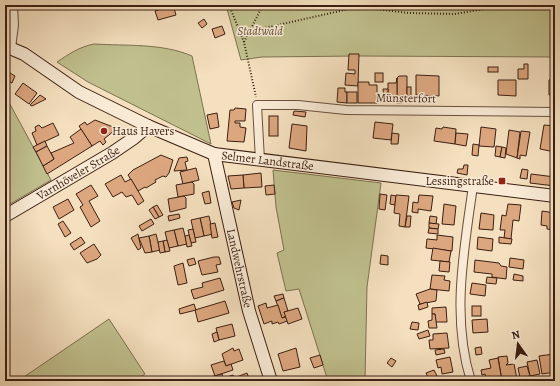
<svg xmlns="http://www.w3.org/2000/svg" width="560" height="386" viewBox="0 0 560 386" font-family="Alegreya,serif">
	<style>
		.green { fill: #c0c08e; stroke: #7e7050 }
		.building { fill: #dca67e; stroke: #3c1f12 }
		.lines { fill: none; stroke-linecap: round; stroke-linejoin: round }
		.street-casing { stroke: #6a4f3d; stroke-width: 10 }
		.secondary-casing { stroke: #3c1f12; stroke-width: 14 }
		.path { stroke: #3c1f12; stroke-width: 2; stroke-dasharray: 1 2; stroke-linecap: butt }
		.street { stroke: #f8ead5; stroke-width: 8 }
		.secondary { stroke: #f8ead5; stroke-width: 12 }
		.poi-dot { fill: #8f2418; stroke: #f8ead5; stroke-width: 1.5 }
		.labels { text-anchor: middle; stroke-width: 3; stroke-linejoin: round; paint-order: stroke }
		.park-label { font-size: 12px; font-style: italic; fill: #644f37; stroke: #f8ead5 }
		.street-label { font-size: 12px; fill: #3c1f12; stroke: #f8ead5 }
		.poi-label { font-size: 12px; fill: #3c1f12; stroke: #f8ead5; text-anchor: start }
	</style>
	<rect width="100%" height="100%" fill="#f4dfbe"/>
	<filter id="stains"><feTurbulence type="fractalNoise" baseFrequency=".005" numOctaves="4"/><feColorMatrix values="0 0 0 0 .2 0 0 0 0 .09 0 0 0 0 .02 0 0 0 .5 -.17"/></filter>
	<radialGradient id="worn" r=".72"><stop offset=".6" stop-color="#630" stop-opacity="0"/><stop offset="1" stop-color="#630" stop-opacity=".3"/></radialGradient>
	<g class="green">
		<path d="M226 5H555V57L358 56 262 57 241 60Z"/>
		<path d="M94 44C126 46 162 43 192 56L211 144 88 82 57 62C69 54 79 47 94 44Z"/>
		<path d="M5 95 51 180 5 207Z"/>
		<path d="M273 170 381 183 367 287 365 379 361 381H328L299 289 286 291 277 253 284 250 276 207Z"/>
		<path d="M109 319 145 374 134 381H18Z"/>
	</g>
	<g class="building">
		<path d="M173 5 176 15 158 20 155 11Z"/>
		<path d="M204 19 207 24 202 28 198 23Z"/>
		<path d="M222 26 225 34 215 38 212 29Z"/>
		<path d="M349 54H359L358 86 345 85 346 73 355 74V70H348Z"/>
		<path d="M524 64H528V79H518V69H524Z"/>
		<rect x="488" y="67" width="10" height="5"/>
		<path d="M10 73 15 76 12 83 6 80Z"/>
		<rect x="375" y="73" width="8" height="9"/>
		<path d="M552 73H555V95H549V80L552 79Z"/>
		<path d="M416 75 439 76V96L416 95Z"/>
		<path d="M399 76H407V97H402V103H397V78Z"/>
		<path d="M397 78V101H388V83H396Z"/>
		<path d="M498 80H516V96L498 95Z"/>
		<path d="M358 82H369V85H377V103H358Z"/>
		<path d="M23 83 37 93 29 104 15 94Z"/>
		<rect x="407" y="87" width="4" height="9"/>
		<path d="M338 88H345V92H347V103L337 102Z"/>
		<path d="M383 89H388V99H384Z"/>
		<rect x="347" y="92" width="10" height="11"/>
		<path d="M40 95 46 99 32 106 30 105Z"/>
		<path d="M235 108 246 109 245 121H235V123H240V127L246 128 244 142 227 141 230 110H234Z"/>
		<path d="M294 111 306 112 305 117 293 115Z"/>
		<path d="M217 113 219 127 210 129 207 115Z"/>
		<rect x="269" y="116" width="9" height="20"/>
		<path d="M95 120 113 127 115 130 104 139 106 142 103 145 100 141 92 146 79 126 85 122 87 125Z"/>
		<path d="M375 122 393 124 391 140 373 138Z"/>
		<path d="M53 123 59 135 37 145 32 133 36 131 35 127 39 125 42 128Z"/>
		<path d="M292 124 307 126 306 151 289 148Z"/>
		<path d="M544 125 555 126V152L540 149Z"/>
		<path d="M443 127 456 129 455 144 434 141 436 128 442 129Z"/>
		<path d="M481 127 496 129 494 147 479 146Z"/>
		<path d="M81 129 92 146 47 174 43 166 54 159 51 153 74 143 70 137Z"/>
		<path d="M509 130 520 132 517 158 506 154Z"/>
		<path d="M521 131 530 132 526 156 520 155V159L517 158Z"/>
		<path d="M392 133 399 134 398 144H391Z"/>
		<path d="M456 133 468 134 466 146 455 144Z"/>
		<path d="M45 141 47 146 36 152 33 147Z"/>
		<path d="M473 144 479 145 478 156 472 155Z"/>
		<path d="M47 146 54 159 43 166 36 152Z"/>
		<path d="M496 146 502 147 500 157 495 156Z"/>
		<path d="M502 147 506 148 505 158 500 157Z"/>
		<path d="M161 155 173 160 169 173 166 177 163 176 155 180 156 182 146 188 145 187 138 191 128 175 133 170Z"/>
		<path d="M187 157 188 161 185 162 187 170 174 171 179 158Z"/>
		<path d="M464 165H468L467 175 457 173 458 169H463Z"/>
		<path d="M196 168 199 180 183 184 180 172Z"/>
		<path d="M522 169 528 170 527 179 520 178Z"/>
		<path d="M261 173 262 187 244 188 243 175Z"/>
		<path d="M531 174 555 177V186L530 183Z"/>
		<path d="M121 175 125 182 131 179 144 201 138 205 132 195 126 197 122 192 113 197 105 184Z"/>
		<path d="M243 175 244 188 231 189 228 176Z"/>
		<path d="M192 182 194 184V194L178 197 176 185Z"/>
		<path d="M91 185 98 196 89 201 100 221 91 227 80 207 83 205 76 194Z"/>
		<path d="M274 185 275 194 266 195 265 186Z"/>
		<path d="M209 191 211 203 205 204 202 193Z"/>
		<path d="M380 194 387 195 385 210 379 209Z"/>
		<path d="M391 195 396 196 395 205 390 204Z"/>
		<path d="M396 195 409 196 405 227 399 226 400 214 394 213Z"/>
		<path d="M419 195 433 196 431 211 418 209V213L412 212 413 202 418 203Z"/>
		<path d="M184 196 186 198V208L170 212 168 199Z"/>
		<path d="M68 199 74 210 59 219 53 207Z"/>
		<path d="M241 200 239 210 234 208 232 202Z"/>
		<path d="M444 204 456 206 454 225 442 224Z"/>
		<path d="M508 204 521 205 519 221 513 220 511 239 504 238 505 230H500L502 215 506 216Z"/>
		<path d="M157 205 163 215 159 217 153 207Z"/>
		<path d="M153 207 159 217 155 219 149 210Z"/>
		<path d="M542 211 555 213V230L547 229V226L541 225Z"/>
		<path d="M481 213 494 215 493 230 479 229Z"/>
		<path d="M179 214 180 218 169 221 168 216Z"/>
		<path d="M209 216 213 234 204 236 200 218Z"/>
		<path d="M407 216H411L410 227H405Z"/>
		<path d="M430 216 437 217 436 224 429 223Z"/>
		<path d="M200 218 204 236 195 238 191 220Z"/>
		<path d="M151 219 154 224 142 231 139 226Z"/>
		<path d="M63 221 71 233 65 237 58 224Z"/>
		<path d="M215 223 218 237 212 238 210 224Z"/>
		<path d="M429 223 439 224 438 229 429 228Z"/>
		<path d="M183 228 187 244 178 246 174 230Z"/>
		<path d="M429 228 438 229V234L428 233Z"/>
		<path d="M193 229 196 242 191 243 188 230Z"/>
		<path d="M174 230 178 246 169 248 165 232Z"/>
		<path d="M138 234 141 248 138 250 131 238Z"/>
		<path d="M156 234 160 250 152 252 149 236Z"/>
		<path d="M189 235 192 246 187 247 185 236Z"/>
		<path d="M437 235 453 237 452 251 426 248 427 239 437 240Z"/>
		<path d="M149 236 152 252 145 253 139 238Z"/>
		<path d="M81 237 85 243 74 250 70 244Z"/>
		<path d="M478 237 493 239 492 251 477 249Z"/>
		<path d="M499 237 512 239 511 244 499 243Z"/>
		<path d="M167 240 170 251 165 252 163 241Z"/>
		<path d="M163 241 165 252 160 253 158 242Z"/>
		<path d="M94 244 101 255 97 259 87 263 80 253Z"/>
		<path d="M433 248 451 251 449 262 431 260Z"/>
		<path d="M381 255 388 256V265L380 264Z"/>
		<path d="M214 257H219L221 264 216 265 218 272 202 275 198 261Z"/>
		<path d="M194 258 196 264 189 266 187 260Z"/>
		<path d="M510 258 524 260 523 269 509 267Z"/>
		<path d="M475 260 499 263 501 266 507 267 506 279 492 277V274L474 272Z"/>
		<path d="M440 261 450 262 449 272 439 271Z"/>
		<path d="M183 263 187 283 178 285 174 266Z"/>
		<path d="M514 274 523 276V281L513 280Z"/>
		<path d="M432 275 445 276 444 280 450 281 449 291 430 289Z"/>
		<path d="M487 277 497 278 496 284 486 283Z"/>
		<path d="M220 278 224 290 194 299 191 290 203 287 202 283Z"/>
		<path d="M472 283 486 285 485 296 470 294Z"/>
		<path d="M430 289 437 290 436 301 420 304 416 294Z"/>
		<path d="M283 294 284 298 276 301 274 296Z"/>
		<path d="M284 298 288 311 284 312 286 316 282 318 276 301Z"/>
		<path d="M225 301 229 313 198 322 195 310Z"/>
		<path d="M427 302 428 307 419 310 418 305Z"/>
		<path d="M266 303 267 308 278 305 282 318 286 317 287 321 279 324 278 322 272 324V321L264 324 258 306Z"/>
		<path d="M194 304 196 310 180 314 179 309Z"/>
		<rect x="472" y="306" width="9" height="10"/>
		<path d="M446 307 447 322H435V314H432V308Z"/>
		<path d="M298 308 302 319 288 324 284 312Z"/>
		<path d="M432 314H435L437 328H429L428 321 432 320Z"/>
		<path d="M487 319 488 332 473 333 472 320Z"/>
		<path d="M412 322 419 323 418 330 410 329Z"/>
		<path d="M232 324 235 336 219 340 216 328Z"/>
		<path d="M428 330 430 336 419 339 417 334Z"/>
		<path d="M217 332 219 340 214 342 212 334Z"/>
		<path d="M447 333 449 348 430 349 429 340H433V334Z"/>
		<path d="M516 344H521L522 355H515Z"/>
		<path d="M481 347 482 354 476 355 475 348Z"/>
		<path d="M233 348 234 351 239 349 243 360 226 366 222 354Z"/>
		<path d="M296 348 300 367 283 371 278 354Z"/>
		<path d="M444 349 445 353 436 355 435 350Z"/>
		<path d="M554 354 555 372 542 374 539 356Z"/>
		<path d="M320 355 323 365 314 368 310 358Z"/>
		<path d="M507 356 508 363 506 365 514 364 517 379 502 381 498 357Z"/>
		<path d="M450 357 453 372 442 374 441 367 438 368 436 360Z"/>
		<path d="M391 358 396 361 392 367 387 363Z"/>
		<path d="M498 358 502 381H487L485 374 482 375 481 370 491 368 489 360Z"/>
		<path d="M537 360 540 374 530 376 527 362Z"/>
		<path d="M224 361 226 366 231 364 233 370 215 376 211 365Z"/>
		<path d="M527 366 530 376 520 378 518 368Z"/>
		<path d="M434 370 437 376 429 380 426 373Z"/>
		<path d="M247 373 250 381H228L227 377 233 375 234 378Z"/>
		<path d="M222 374 223 378 212 381 210 377Z"/>
	</g>
	<g class="lines">
		<defs>
			<g id="street">
				<path d="M11 48 14 25 13 5"/>
				<path d="M260 160 257 105H298L346 110 555 112"/>
				<path d="M471 381C451 318 464 250 473 186"/>
			</g>
			<g id="secondary">
				<path id="s1" d="M5 46 24 54 79 92 148 126 214 154 555 196"/>
				<path id="s2" d="M214 154 249 311 271 381"/>
				<path id="s3" d="M5 216 112 153 134 138 148 126"/>
			</g>
		</defs>
		<use href="#street" class="street-casing"/>
		<use href="#secondary" class="secondary-casing"/>
		<g class="path">
			<path d="M229 5 244 42 256 97"/>
			<path d="M251 31 358 7 409 13 455 14 485 9"/>
			<path d="M244 42 263 5"/>
		</g>
		<use href="#street" class="street"/>
		<use href="#secondary" class="secondary"/>
	</g>
	<g class="poi-dot">
		<circle cx="104" cy="131" r="4"/>
		<rect x="498" y="177" width="8" height="8" rx="2"/>
	</g>
	<g class="labels">
		<g class="park-label">
			<text x="260" y="35">Stadtwald</text>
		</g>
		<g class="street-label">
			<text transform="translate(406 98) rotate(1)" y="4">Münsterfort</text>
			<text dy="4" stroke="none"><textPath href="#s1" startOffset="290">Selmer Landstraße</textPath></text>
			<text dy="4" stroke="none"><textPath href="#s3" startOffset="85">Varnhöveler Straße</textPath></text>
			<text dy="4" stroke="none"><textPath href="#s2" startOffset="117">Landwehrstraße</textPath></text>
		</g>
		<g class="poi-label">
			<text x="112" y="135">Haus Havers</text>
			<text x="494" y="185" text-anchor="end">Lessingstraße</text>
		</g>
	</g>
	<rect width="560" height="386" fill="none" stroke="#f4dfbe" stroke-width="20"/>
	<rect x="6" y="6" width="548" height="374" fill="none" stroke="#3c1f12" stroke-width="2"/>
	<rect x="10" y="10" width="540" height="366" fill="none" stroke="#3c1f12"/>
	<g transform="translate(518 344) rotate(346)" stroke="#f8ead5" stroke-width="3" paint-order="stroke">
	<path d="M0-3L7 15L0 10L-7 15Z" fill="#3c1f12"/>
	<text y="-6" font-size="11" font-weight="bold" text-anchor="middle" fill="#3c1f12">N</text>
	</g>
	<rect width="100%" height="100%" filter="url(#stains)"/>
	<rect width="100%" height="100%" fill="url(#worn)"/>
</svg>
